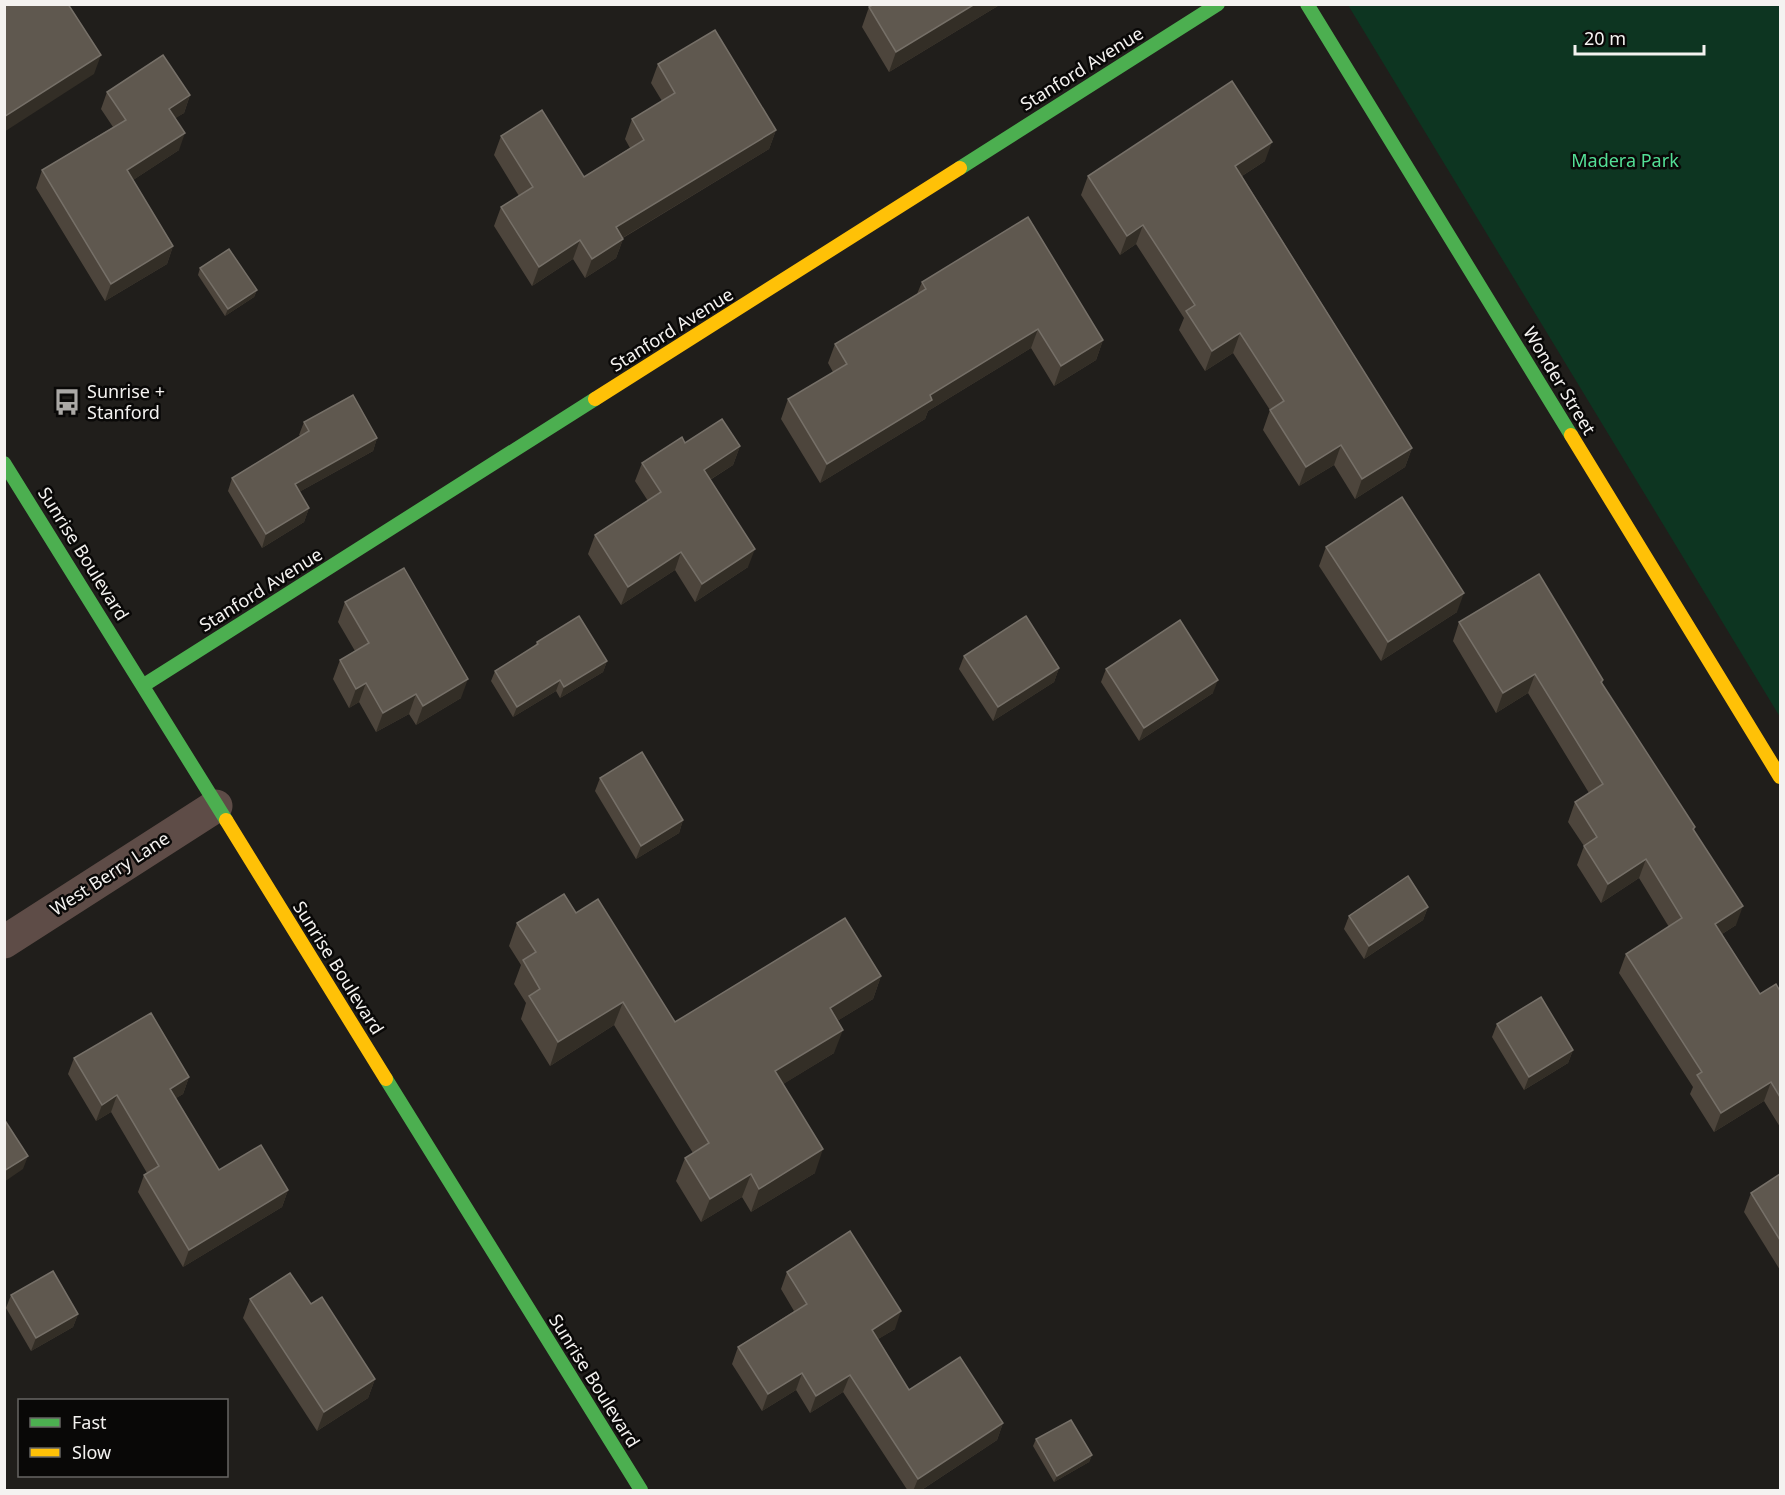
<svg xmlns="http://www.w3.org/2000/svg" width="1785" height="1495" viewBox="0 0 1785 1495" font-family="'Noto Sans',sans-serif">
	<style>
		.green { fill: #0d3521 }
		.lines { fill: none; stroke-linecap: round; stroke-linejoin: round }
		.street { stroke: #5e4c47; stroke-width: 33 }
		.fast { stroke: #4caf50; stroke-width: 14 }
		.slow { stroke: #ffc107; stroke-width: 14 }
		.wall { fill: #4d453c }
		.shaded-wall { fill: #332e26 }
		.building { fill: #5f584f; stroke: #767068; stroke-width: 1.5 }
		.labels { text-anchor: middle; stroke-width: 5; stroke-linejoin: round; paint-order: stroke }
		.street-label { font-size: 18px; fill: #f4f2f0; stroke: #090807 }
		.park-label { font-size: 18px; fill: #53df96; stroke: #090807 }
		.poi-label { font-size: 18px; fill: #f4f2f0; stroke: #090807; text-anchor: start }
	</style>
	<rect width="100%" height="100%" fill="#201e1b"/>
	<path class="green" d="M1348 5H1780V717Z"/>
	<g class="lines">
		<path class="street" d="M4 942 216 806"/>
		<g class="fast">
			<path d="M1307 4 1571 435"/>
			<path d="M960 168 1218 4"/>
			<path d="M4 463 226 820"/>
			<path d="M144 685 595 399"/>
			<path d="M386 1079 641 1490"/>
		</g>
		<g class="slow">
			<path d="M595 399 960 168"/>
			<path d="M1571 435 1780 777"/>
			<path d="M226 820 386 1079"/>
		</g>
	</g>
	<g class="wall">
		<path d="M1001 4 889 72 862 27 869 7Z"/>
		<path d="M658 64 776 130 769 149 623 238V239L616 258 585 278 573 259 532 286 494 226 501 207 519 196 494 155 501 136 584 177 630 148 625 139 632 119 662 101 651 83Z"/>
		<path d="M107 92 190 95 184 113 175 118 179 150 133 180 173 246 167 264 105 301 36 188 42 170 113 127 101 109Z"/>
		<path d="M1265 161 1242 176 1412 448 1405 467 1355 499 1334 465 1299 486 1263 430 1270 410 1233 353 1205 371 1179 330 1184 318 1136 244 1120 255 1081 195 1088 176Z"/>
		<path d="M200 268 257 290 254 297 225 316 198 275Z"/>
		<path d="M922 282 1103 340 1096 360 1054 386 1031 348 928 411 925 419 820 483 781 419 788 399 833 372 828 363 835 344 917 294Z"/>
		<path d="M304 422 377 438 373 451 299 492 309 508 304 522 262 548 228 491 232 478 300 436 299 435Z"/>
		<path d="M685 443 740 446 733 465 710 480 748 567 695 602 675 570 621 605 588 554 595 535 648 501 635 481 642 463Z"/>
		<path d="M1326 547 1457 612 1381 661 1319 566Z"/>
		<path d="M345 602 461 698 416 725 409 714 376 732 359 702 349 708 333 679 340 660 355 651 338 622Z"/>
		<path d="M1459 622 1603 680 1602 684 1695 827 1694 831 1736 925 1722 934 1760 994 1780 991V1127L1764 1101 1714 1132 1690 1094 1693 1087 1619 973 1626 954 1669 927 1639 878 1601 903 1577 865 1584 846 1568 822 1575 802 1589 793 1528 693 1496 713 1453 641Z"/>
		<path d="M537 642 607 661 603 672 560 698 556 691 513 717 491 681 495 671 535 646Z"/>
		<path d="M964 656 1059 668 1054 682 993 721 959 669Z"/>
		<path d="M1106 669 1213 693 1139 741 1101 682Z"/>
		<path d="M600 778 683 820 679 833 636 859 595 791Z"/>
		<path d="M1428 907 1423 920 1364 959 1344 929 1349 916Z"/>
		<path d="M576 913 675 1022 881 976 873 999 837 1021 834 1053 783 1084 815 1173 751 1212 742 1197 701 1222 676 1181 685 1158 693 1153 614 1025 550 1066 521 1019 526 1003 514 984 521 965 509 946 517 923Z"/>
		<path d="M1497 1024 1573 1050 1568 1063 1524 1090 1492 1037Z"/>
		<path d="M74 1058 189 1077 183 1094 176 1098 219 1170 288 1190 282 1207 183 1267 138 1192 144 1175 147 1173 111 1112 96 1121 68 1074Z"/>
		<path d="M1780 1174V1270L1744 1212 1751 1193Z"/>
		<path d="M787 1272 895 1329 878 1339 909 1390 1003 1423 997 1440 920 1491H908L843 1392 810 1413 796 1390 762 1411 732 1364 738 1347 794 1311 781 1289Z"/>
		<path d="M11 1295 78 1314 73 1327 31 1351 6 1308Z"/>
		<path d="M250 1299 375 1379 368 1398 317 1431 243 1318Z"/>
		<path d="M1036 1439 1092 1455 1089 1462 1054 1482 1033 1446Z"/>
	</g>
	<g class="shaded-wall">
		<path d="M975 4H1001L889 72 896 52Z"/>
		<path d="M101 55 94 74 4 132V117Z"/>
		<path d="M190 95 184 113 163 126 169 109Z"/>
		<path d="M776 130 769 149 609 246 616 227Z"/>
		<path d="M185 133 179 150 121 188 127 170Z"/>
		<path d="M1272 142 1265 161 1228 185 1235 166Z"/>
		<path d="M1143 225 1136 244 1120 255 1127 236Z"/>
		<path d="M623 239 616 258 585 278 592 259Z"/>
		<path d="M580 240 573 259 532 286 539 267Z"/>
		<path d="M173 246 167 264 105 301 111 284Z"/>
		<path d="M257 290 254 297 225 316 228 309Z"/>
		<path d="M1038 329 1031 348 928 411 925 419 820 483 827 464 930 395Z"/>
		<path d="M1240 333 1233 353 1205 371 1212 351Z"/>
		<path d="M1103 340 1096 360 1054 386 1061 366Z"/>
		<path d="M377 438 373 451 290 497 295 484Z"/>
		<path d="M1341 445 1334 465 1299 486 1306 467Z"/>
		<path d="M740 446 733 465 697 488 704 470Z"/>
		<path d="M1412 448 1405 467 1355 499 1362 479Z"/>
		<path d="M309 508 304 522 262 548 266 534Z"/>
		<path d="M755 549 748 567 695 602 702 584Z"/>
		<path d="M681 552 675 570 621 605 628 587Z"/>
		<path d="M1464 593 1457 612 1381 661 1388 642Z"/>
		<path d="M607 661 603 672 560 698 564 687Z"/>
		<path d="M1059 668 1054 682 993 721 998 707Z"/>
		<path d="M1535 674 1528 693 1496 713 1503 693Z"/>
		<path d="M468 679 461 698 416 725 423 706Z"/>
		<path d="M560 680 556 691 513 717 517 707Z"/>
		<path d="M1218 680 1213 693 1139 741 1144 728Z"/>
		<path d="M366 683 359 702 349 708 356 689Z"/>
		<path d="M416 694 409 714 376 732 383 713Z"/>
		<path d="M683 820 679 833 636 859 641 846Z"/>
		<path d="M1646 859 1639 878 1601 903 1608 884Z"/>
		<path d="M1743 906 1736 925 1708 943 1715 924Z"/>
		<path d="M1428 907 1423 920 1364 959 1369 946Z"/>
		<path d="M881 976 873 999 821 1031 830 1008Z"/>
		<path d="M623 1002 614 1025 550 1066 558 1042Z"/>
		<path d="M843 1030 834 1053 767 1094 775 1071Z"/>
		<path d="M1573 1050 1568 1063 1524 1090 1529 1077Z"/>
		<path d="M189 1077 183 1094 164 1105 170 1089Z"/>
		<path d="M1771 1082 1764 1101 1714 1132 1721 1113Z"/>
		<path d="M117 1095 111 1112 96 1121 102 1105Z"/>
		<path d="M823 1149 815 1173 751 1212 759 1189Z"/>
		<path d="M28 1156 23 1169 4 1182V1171Z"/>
		<path d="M751 1174 742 1197 701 1222 710 1199Z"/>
		<path d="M288 1190 282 1207 183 1267 189 1250Z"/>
		<path d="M901 1311 895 1329 865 1347 872 1330Z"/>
		<path d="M78 1314 73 1327 31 1351 36 1338Z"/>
		<path d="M802 1373 796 1390 762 1411 768 1394Z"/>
		<path d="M850 1375 843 1392 810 1413 816 1396Z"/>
		<path d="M375 1379 368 1398 317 1431 324 1412Z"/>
		<path d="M1003 1423 997 1440 920 1491H913L918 1479Z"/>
		<path d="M1092 1455 1089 1462 1054 1482 1057 1476Z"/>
	</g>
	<g class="building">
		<path d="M4 4H68L101 55 4 117Z"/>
		<path d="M874 4H975L896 52 869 7Z"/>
		<path d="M715 30 776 130 616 227 623 239 592 259 580 240 539 267 501 207 533 187 501 136 542 110 584 177 644 140 632 119 675 93 658 64Z"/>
		<path d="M163 55 190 95 169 109 185 133 127 170 173 246 111 284 42 170 126 120 107 92Z"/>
		<path d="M1232 81 1272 142 1235 166 1412 448 1362 479 1341 445 1306 467 1270 410 1284 401 1240 333 1212 351 1186 311 1195 305 1143 225 1127 236 1088 176Z"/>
		<path d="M1028 217 1103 340 1061 366 1038 329 930 395 932 400 827 464 788 399 847 364 835 344 926 289 922 282Z"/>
		<path d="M229 249 257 290 228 309 200 268Z"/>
		<path d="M353 395 377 438 295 484 309 508 266 534 232 478 309 431 304 422Z"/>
		<path d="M722 419 740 446 704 470 755 549 702 584 681 552 628 587 595 535 661 492 642 463 682 437 685 443Z"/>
		<path d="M1402 497 1464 593 1388 642 1326 547Z"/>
		<path d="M404 568 468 679 423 706 416 694 383 713 366 683 356 689 340 660 369 643 345 602Z"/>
		<path d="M1539 574 1603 680 1601 682 1695 827 1693 829 1743 906 1715 924 1760 994 1776 984 1780 991V1097L1771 1082 1721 1113 1697 1075 1702 1072 1626 954 1682 918 1646 859 1608 884 1584 846 1597 837 1575 802 1603 784 1535 674 1503 693 1459 622Z"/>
		<path d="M579 616 607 661 564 687 560 680 517 707 495 671 538 644 537 642Z"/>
		<path d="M1026 616 1059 668 998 707 964 656Z"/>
		<path d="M1180 620 1218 680 1144 728 1106 669Z"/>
		<path d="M642 752 683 820 641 846 600 778Z"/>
		<path d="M1408 876 1428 907 1369 946 1349 916Z"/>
		<path d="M564 894 576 913 598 899 675 1022 845 918 881 976 830 1008 843 1030 775 1071 823 1149 759 1189 751 1174 710 1199 685 1158 709 1143 623 1002 558 1042 529 996 540 989 523 960 536 952 517 923Z"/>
		<path d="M1541 997 1573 1050 1529 1077 1497 1024Z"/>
		<path d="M151 1013 189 1077 170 1089 219 1170 261 1145 288 1190 189 1250 144 1175 159 1166 117 1095 102 1105 74 1058Z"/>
		<path d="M4 1119 28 1156 4 1171Z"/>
		<path d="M1780 1174V1240L1751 1193Z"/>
		<path d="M850 1231 901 1311 872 1330 909 1390 960 1357 1003 1423 918 1479 850 1375 816 1396 802 1373 768 1394 738 1347 807 1304 787 1272Z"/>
		<path d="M53 1271 78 1314 36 1338 11 1295Z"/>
		<path d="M290 1273 311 1304 322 1297 375 1379 324 1412 250 1299Z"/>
		<path d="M1071 1420 1092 1455 1057 1476 1036 1439Z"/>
	</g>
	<defs>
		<symbol id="bus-bare" viewBox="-9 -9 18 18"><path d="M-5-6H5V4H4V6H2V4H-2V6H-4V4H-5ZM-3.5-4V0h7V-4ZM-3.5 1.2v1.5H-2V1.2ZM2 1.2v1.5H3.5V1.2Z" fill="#aaa8a5" stroke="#090807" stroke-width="2.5" paint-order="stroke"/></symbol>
	</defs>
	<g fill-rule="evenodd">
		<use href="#bus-bare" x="48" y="383" width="38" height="38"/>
	</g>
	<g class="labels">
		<g class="street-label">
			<text transform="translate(1082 69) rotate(-32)" y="6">Stanford Avenue</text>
			<text transform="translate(672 330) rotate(-32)" y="6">Stanford Avenue</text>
			<text transform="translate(1559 381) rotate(59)" y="6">Wonder Street</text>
			<text transform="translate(83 554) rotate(58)" y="6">Sunrise Boulevard</text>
			<text transform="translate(261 590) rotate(-32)" y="6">Stanford Avenue</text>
			<text transform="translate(110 874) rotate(-33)" y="6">West Berry Lane</text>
			<text transform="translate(338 968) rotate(58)" y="6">Sunrise Boulevard</text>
			<text transform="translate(594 1381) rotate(58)" y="6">Sunrise Boulevard</text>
		</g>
		<g class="park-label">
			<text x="1625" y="167">Madera Park</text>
		</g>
		<g class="poi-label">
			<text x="87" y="398">Sunrise +<tspan x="87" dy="21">Stanford</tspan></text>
		</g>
	</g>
	<rect width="1785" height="1495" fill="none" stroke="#f4f2f0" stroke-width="12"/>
	<rect x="18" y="1399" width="210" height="78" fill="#090807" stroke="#676664" stroke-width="1.5"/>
	<rect x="30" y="1418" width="30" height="9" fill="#4caf50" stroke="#676664" stroke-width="1.5"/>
	<text x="72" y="1429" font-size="18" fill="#f4f2f0">Fast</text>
	<rect x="30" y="1448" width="30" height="9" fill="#ffc107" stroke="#676664" stroke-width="1.5"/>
	<text x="72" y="1459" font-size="18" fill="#f4f2f0">Slow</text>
	<path d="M1575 45v9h129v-9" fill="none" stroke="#f4f2f0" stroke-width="3"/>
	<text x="1584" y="45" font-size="18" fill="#f4f2f0" stroke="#090807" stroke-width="4.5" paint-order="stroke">20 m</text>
</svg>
